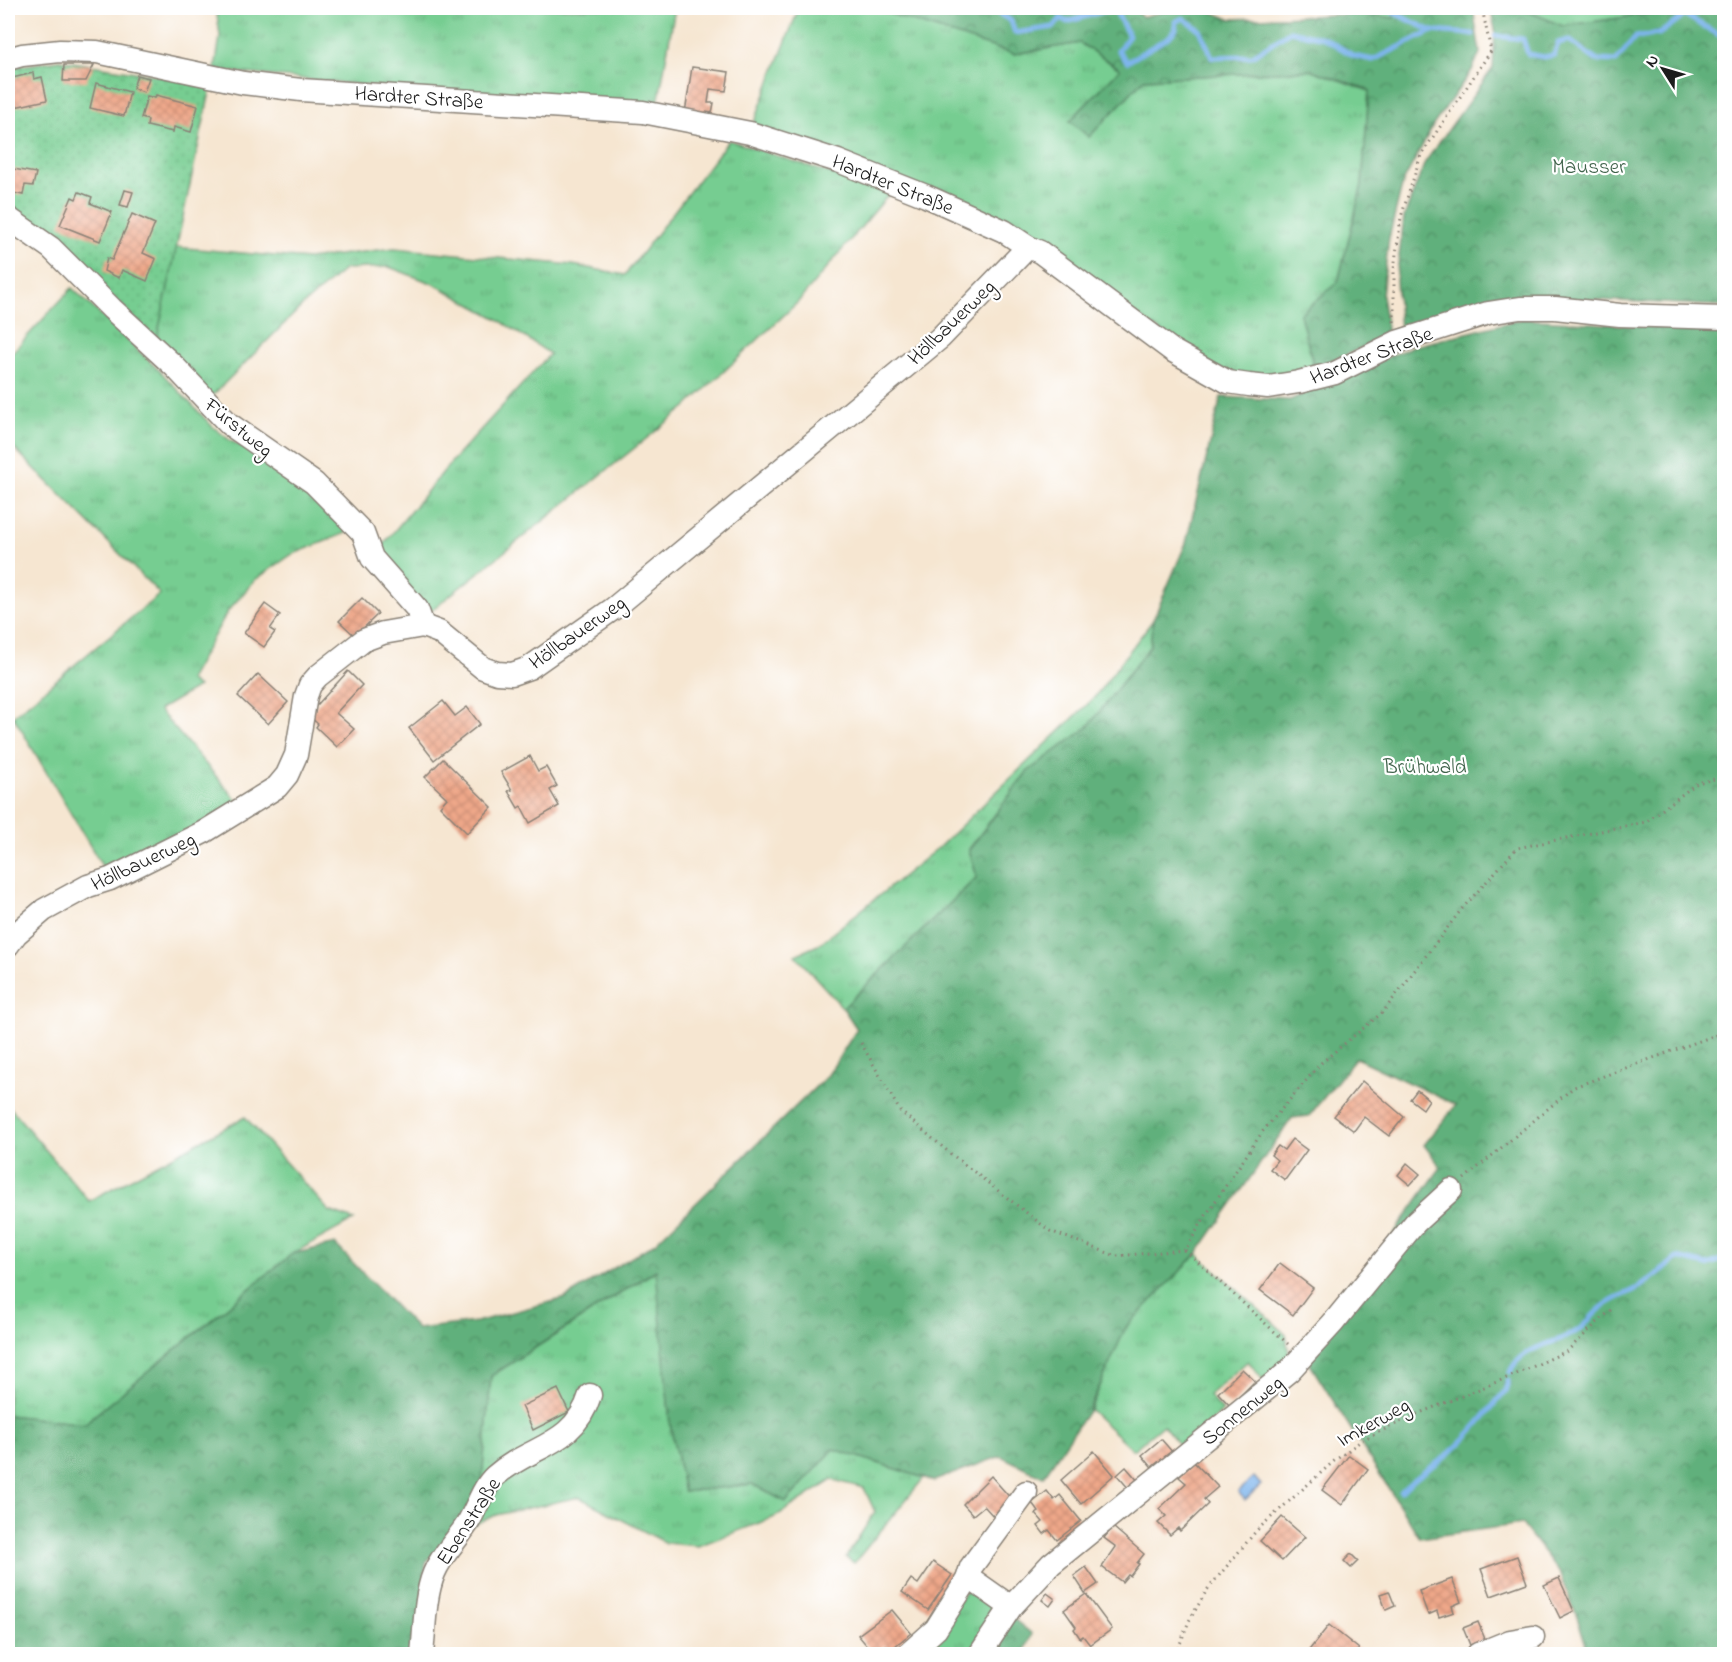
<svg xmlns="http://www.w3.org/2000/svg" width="1732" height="1662" viewBox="0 0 1732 1662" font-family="'Indie Flower',sans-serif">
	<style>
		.grass { fill: url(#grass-tufts); stroke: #497456; stroke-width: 1.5 }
		.forest { fill: url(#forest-crowns); stroke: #3e664c; stroke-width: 1.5 }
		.garden { fill: url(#garden-dots); stroke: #497456; stroke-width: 1.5 }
		.water { fill: url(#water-ripples); stroke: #4d6884; stroke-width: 1.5 }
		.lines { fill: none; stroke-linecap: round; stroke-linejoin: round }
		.stream { stroke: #7eb5ed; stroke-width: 5 }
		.building { fill: url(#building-cross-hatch) }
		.minor-casing { stroke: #898176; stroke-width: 25 }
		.path { stroke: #898176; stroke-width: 3; stroke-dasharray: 1.5 4.5; stroke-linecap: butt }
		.minor { stroke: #fff; stroke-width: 22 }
		.labels { text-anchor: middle; stroke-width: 4.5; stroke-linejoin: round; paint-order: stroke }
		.street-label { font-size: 21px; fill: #1c1c1c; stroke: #fff }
		.park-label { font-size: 21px; fill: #40634b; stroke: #fff }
	</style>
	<defs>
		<pattern id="grass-tufts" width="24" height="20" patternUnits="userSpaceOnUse" patternTransform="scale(1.5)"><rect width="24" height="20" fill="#76cd91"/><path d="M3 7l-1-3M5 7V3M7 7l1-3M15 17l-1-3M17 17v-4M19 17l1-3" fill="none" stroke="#66af7c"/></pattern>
		<pattern id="forest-crowns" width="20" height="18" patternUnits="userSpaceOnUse" patternTransform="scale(1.5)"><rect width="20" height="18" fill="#60b07b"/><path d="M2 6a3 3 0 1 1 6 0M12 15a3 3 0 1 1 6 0" fill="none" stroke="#4e8e64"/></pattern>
		<pattern id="garden-dots" width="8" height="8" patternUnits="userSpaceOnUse" patternTransform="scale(1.5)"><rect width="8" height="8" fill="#76cd91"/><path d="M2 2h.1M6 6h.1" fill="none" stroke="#66af7c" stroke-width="1.8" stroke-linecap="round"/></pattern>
		<pattern id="water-ripples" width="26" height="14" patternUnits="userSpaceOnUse" patternTransform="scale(1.5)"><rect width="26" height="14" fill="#7eb5ed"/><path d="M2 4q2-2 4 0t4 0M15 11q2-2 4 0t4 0" fill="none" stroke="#6c9bcb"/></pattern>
		<pattern id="building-cross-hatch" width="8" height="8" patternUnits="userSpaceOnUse" patternTransform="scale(1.5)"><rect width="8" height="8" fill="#eea789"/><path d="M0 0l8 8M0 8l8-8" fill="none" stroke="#cc8f76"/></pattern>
	</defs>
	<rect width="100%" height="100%" fill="#fff"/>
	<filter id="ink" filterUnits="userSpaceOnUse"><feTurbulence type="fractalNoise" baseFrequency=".0167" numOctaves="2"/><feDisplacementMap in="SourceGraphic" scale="12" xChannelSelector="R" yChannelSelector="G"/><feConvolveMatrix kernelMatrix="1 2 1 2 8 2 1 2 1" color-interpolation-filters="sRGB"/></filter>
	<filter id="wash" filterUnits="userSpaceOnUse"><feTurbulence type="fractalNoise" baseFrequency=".008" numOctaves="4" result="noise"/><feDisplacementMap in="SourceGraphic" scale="24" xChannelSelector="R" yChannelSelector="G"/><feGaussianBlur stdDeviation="1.35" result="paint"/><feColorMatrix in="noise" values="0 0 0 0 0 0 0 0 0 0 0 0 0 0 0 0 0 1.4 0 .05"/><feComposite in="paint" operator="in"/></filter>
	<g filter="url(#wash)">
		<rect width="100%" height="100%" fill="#f6e6d1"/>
		<g class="grass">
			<path d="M216 8H675L656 115 215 70 220 36Z"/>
			<path d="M799 8H872L1014 54 1080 43 1120 69 1070 121 1089 137 1144 79 1312 70 1369 91 1362 185 1338 282 1300 314 1314 367 1291 375 1253 379 1213 367 1009 228 752 127Z"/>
			<path d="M1346 8H1393L1394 18 1356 14Z"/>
			<path d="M1520 8H1690L1563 26Z"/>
			<path d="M729 140 890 193 798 302 686 407 424 616 372 558 453 460 550 354 496 318 434 284 389 267 345 269 303 305 206 402 156 342 176 247 308 259 394 248 573 265 625 275Z"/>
			<path d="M72 288 161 372 212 426 231 441 314 483 346 520V533L291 555 255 580 228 611 189 680 198 687 159 710 241 805 108 876 13 716 160 594 8 442V357Z"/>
			<path d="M1153 620 1150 646 1087 728 1027 772 969 849 977 877 843 1008 795 955 818 945 939 847 1094 698Z"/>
			<path d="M8 1105 89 1201 245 1117 329 1211 354 1220 292 1254 84 1424 8 1415Z"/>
			<path d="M1197 1254 1286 1334 1289 1355 1263 1380 1248 1361 1209 1395 1223 1411 1181 1447 1163 1425 1133 1450 1090 1410 1125 1327Z"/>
			<path d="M657 1270 670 1424 684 1492 752 1484 786 1502 834 1449 924 1478 854 1563 846 1557 875 1512 864 1488 832 1480 775 1517 698 1546 666 1543 579 1497 496 1515 456 1532 482 1480 491 1376Z"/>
			<path d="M976 1590 1001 1609 970 1654H918L965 1592Z"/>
		</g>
		<g class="forest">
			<path d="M872 8H1132L1143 17 1178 8H1202L1230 19 1356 14 1394 18 1393 8H1473L1480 53 1472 70 1434 124 1403 182 1389 238 1382 295 1388 335 1348 354 1314 367 1300 314 1338 282 1362 185 1369 90 1312 70 1144 79 1089 137 1070 121 1120 69 1080 43 1014 54Z"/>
			<path d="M1490 8H1520L1563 26 1690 8H1724V306L1554 298 1400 330 1396 280 1404 217 1425 162 1493 68 1495 29Z"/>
			<path d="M1522 319 1724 331V1654H1589L1577 1617 1559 1572 1522 1524 1420 1538 1306 1358 1441 1167 1424 1145 1456 1105 1356 1058 1309 1116 1292 1118 1197 1254 1126 1327 1089 1410 1043 1477 1001 1456 934 1481 834 1449 786 1502 752 1484 684 1492 670 1424 656 1270 491 1376 482 1480 456 1533 426 1562 418 1654H8V1415L84 1424 292 1254 335 1244 417 1329 476 1322 565 1298 655 1243 828 1075 857 1029 843 1008 977 877 969 850 1027 772 1087 728 1150 646 1153 620 1186 543 1221 397 1290 400 1411 347Z"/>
			<path d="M1010 1616 1032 1634 1023 1654H986Z"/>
		</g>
		<path class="garden" d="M59 60 154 75 211 87 156 342 8 212V68Z"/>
		<path class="water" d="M1254 1477 1261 1485 1245 1500 1238 1492Z"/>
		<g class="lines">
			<g class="stream">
				<path d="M946 8 954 10 962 8"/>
				<path d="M990 8 1011 21 1015 33 1054 27 1061 18 1067 22 1114 8 1129 36 1118 50 1127 62 1169 37 1176 29 1175 22 1183 18 1200 30 1212 57 1252 56 1290 31 1324 38 1354 56 1373 60 1432 31 1473 34"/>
				<path d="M1387 8 1394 13 1432 31"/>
				<path d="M1495 36 1523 39 1528 54 1544 57 1554 55 1558 43 1569 40 1596 60 1616 61 1636 37 1659 34 1685 15 1724 38"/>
				<path d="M1510 1372C1523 1343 1557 1346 1580 1329 1587 1324 1592 1315 1600 1309 1614 1297 1630 1294 1644 1284 1656 1276 1666 1267 1677 1258L1707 1265 1724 1259"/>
				<path d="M1401 1492C1414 1477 1430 1469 1445 1457 1468 1438 1486 1414 1505 1391L1508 1381"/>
			</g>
		</g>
		<g id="blocks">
			<g class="building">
				<path d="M64 65H94L86 81H63Z"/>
				<path d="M692 67 729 72 726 91 710 89 708 103H714L712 113 706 112 705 116 685 113Z"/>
				<path d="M33 73 34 79 42 77 47 100 10 108 8 79Z"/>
				<path d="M137 75 149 78 144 92 133 88Z"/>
				<path d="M96 83 130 92 124 116 90 108Z"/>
				<path d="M156 95 198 106 191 132 174 127 173 132 147 126 148 120 141 118 147 96 155 98Z"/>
				<path d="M8 168 36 173 33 186 25 185 23 195 8 192Z"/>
				<path d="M125 190 133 192 128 207 120 205Z"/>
				<path d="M79 192 92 197 90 203 112 212 100 241 60 225 72 197 76 199Z"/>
				<path d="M132 214 155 224 143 253 156 259 147 281 122 270 119 278 104 271 107 258 112 260Z"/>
				<path d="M362 598 378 614 355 636 339 621Z"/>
				<path d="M265 604 280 615 270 629 275 632 264 647 244 633Z"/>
				<path d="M348 671 362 685 336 713 354 729 337 747 316 727 318 724 308 715Z"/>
				<path d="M258 674 288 702 268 724 238 696Z"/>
				<path d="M443 701 455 716 467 707 480 724 434 760 409 728Z"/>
				<path d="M530 756 538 771 546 767 557 786 550 790 559 806 530 823 521 806 518 808 508 791 512 790 501 772Z"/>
				<path d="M443 759 492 807 467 833 440 806 447 798 425 777Z"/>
				<path d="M1362 1081 1404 1117 1389 1136 1364 1117 1354 1131 1334 1116Z"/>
				<path d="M1417 1090 1429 1100 1423 1109 1410 1099Z"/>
				<path d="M1292 1139 1307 1150 1285 1180 1270 1169 1277 1160 1271 1155 1278 1146 1284 1150Z"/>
				<path d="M1407 1163 1420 1174 1410 1185 1398 1175Z"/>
				<path d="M1280 1263 1313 1288 1293 1315 1260 1290Z"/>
				<path d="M1242 1369 1255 1381 1230 1406 1218 1393Z"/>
				<path d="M558 1389 569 1412 533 1430 522 1406Z"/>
				<path d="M1161 1439 1174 1454 1155 1471 1142 1455Z"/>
				<path d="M1094 1451 1114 1475 1081 1504 1061 1480Z"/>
				<path d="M1349 1455 1368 1469 1342 1505 1322 1490Z"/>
				<path d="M1194 1462 1218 1487 1204 1499 1208 1504 1180 1531 1178 1528 1170 1535 1158 1523 1166 1516 1159 1509 1186 1483 1179 1477Z"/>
				<path d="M1126 1467 1139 1482 1130 1490 1117 1475Z"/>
				<path d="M991 1476 1013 1501 994 1517 984 1506 973 1515 963 1504Z"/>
				<path d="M1047 1491 1054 1500 1060 1495 1081 1521 1057 1540 1049 1530 1044 1534 1038 1526 1043 1522 1036 1514 1039 1512 1032 1503Z"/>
				<path d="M1282 1517 1305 1537 1282 1561 1260 1541Z"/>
				<path d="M1113 1527 1144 1554 1137 1563 1139 1564 1130 1576 1128 1575 1122 1582 1102 1567 1116 1547 1104 1538Z"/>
				<path d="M1351 1554 1358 1561 1351 1568 1344 1561Z"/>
				<path d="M1517 1556 1527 1583 1491 1596 1481 1569Z"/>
				<path d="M933 1562 952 1575 928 1610 902 1592 911 1579 918 1584Z"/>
				<path d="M1086 1567 1098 1584 1085 1593 1074 1576Z"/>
				<path d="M1559 1578 1574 1611 1560 1618 1544 1585Z"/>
				<path d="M1452 1579 1461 1602 1452 1606 1454 1612 1439 1617 1437 1611 1428 1615 1419 1591Z"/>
				<path d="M1389 1591 1395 1606 1386 1610 1380 1594Z"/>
				<path d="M1047 1593 1055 1599 1050 1606 1042 1600Z"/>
				<path d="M1086 1594 1112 1629 1090 1645 1083 1636 1080 1638 1074 1629 1076 1627 1064 1610Z"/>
				<path d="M892 1610 911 1633 889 1651 885 1645 874 1654 858 1635Z"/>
				<path d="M1478 1622 1485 1639 1470 1645 1463 1628Z"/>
				<path d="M1329 1625 1359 1649 1354 1654H1306Z"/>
			</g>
		</g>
	</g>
	<g filter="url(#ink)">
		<use href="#blocks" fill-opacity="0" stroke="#898176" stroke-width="1.5"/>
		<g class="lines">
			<defs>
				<g id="minor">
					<path d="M8 59 22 55 60 51 97 52 243 83 301 90 643 112 750 133 838 161 926 196 1004 231 1028 247 1040 252 1173 351 1228 382 1249 385 1268 387 1299 382 1335 373 1397 342 1488 313 1520 308H1555L1620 315 1724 318"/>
					<path d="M8 218 51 248 112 309 174 366 229 424 314 483 363 533 372 558 417 609 423 626"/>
					<path d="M8 945 16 934 44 910 88 886 110 879 204 832 277 787 287 775 296 755 306 696 310 685 318 676 364 640 383 633 423 626 439 632 483 668 497 673 512 674 529 668 613 609 940 338 1028 247"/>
					<path d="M967 1580 971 1567 1026 1492"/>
					<path d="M422 1654C425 1628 424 1598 434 1573 442 1553 460 1538 470 1519 478 1505 483 1487 495 1476 530 1445 574 1447 590 1395"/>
					<path d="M908 1654 936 1629 967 1580 974 1581 1011 1607"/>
					<path d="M980 1654 1011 1607 1051 1564 1289 1371 1333 1323 1415 1223 1451 1190"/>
					<path d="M1478 1654 1510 1641 1533 1637"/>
				</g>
			</defs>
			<use href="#minor" class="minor-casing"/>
			<g class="path">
				<path d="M1394 322V269L1401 217 1421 155 1491 51 1482 8"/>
				<path d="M861 1043 900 1111 951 1154 1050 1231 1116 1256 1185 1250 1208 1212 1263 1131 1321 1063 1383 1012 1461 910 1517 848 1646 822 1697 783 1724 777"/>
				<path d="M1464 1179 1574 1087 1724 1032"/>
				<path d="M1185 1250 1288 1344"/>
				<path d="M1176 1654 1189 1621 1207 1590 1257 1530 1333 1462 1362 1440 1417 1414 1519 1373 1567 1351 1614 1307"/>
			</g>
			<use href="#minor" class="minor"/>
		</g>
	</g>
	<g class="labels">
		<g class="street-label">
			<text transform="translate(419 97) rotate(4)" y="7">Hardter Straße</text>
			<text transform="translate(893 184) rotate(22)" y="7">Hardter Straße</text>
			<text transform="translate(951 322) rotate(-44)" y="7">Höllbauerweg</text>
			<text transform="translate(1371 355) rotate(-21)" y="7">Hardter Straße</text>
			<text transform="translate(239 427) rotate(39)" y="7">Fürstweg</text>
			<text transform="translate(577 632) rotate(-35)" y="7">Höllbauerweg</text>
			<text transform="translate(143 861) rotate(-25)" y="7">Höllbauerweg</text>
			<text transform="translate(1242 1410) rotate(-39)" y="7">Sonnenweg</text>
			<text transform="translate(1373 1422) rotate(-29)" y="7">Imkerweg</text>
			<text transform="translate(468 1521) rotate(-57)" y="7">Ebenstraße</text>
		</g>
		<g class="park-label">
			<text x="1589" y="173">Mausser</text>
			<text x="1425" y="773">Brühwald</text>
		</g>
	</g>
	<rect width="1732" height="1662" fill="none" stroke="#fff" stroke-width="30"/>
	<g transform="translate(1663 69) rotate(307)" stroke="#ffffff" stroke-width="4.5" paint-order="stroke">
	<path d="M0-4.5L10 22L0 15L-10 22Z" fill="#1c1c1c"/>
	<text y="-9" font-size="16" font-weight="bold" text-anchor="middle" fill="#1c1c1c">N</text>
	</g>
</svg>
